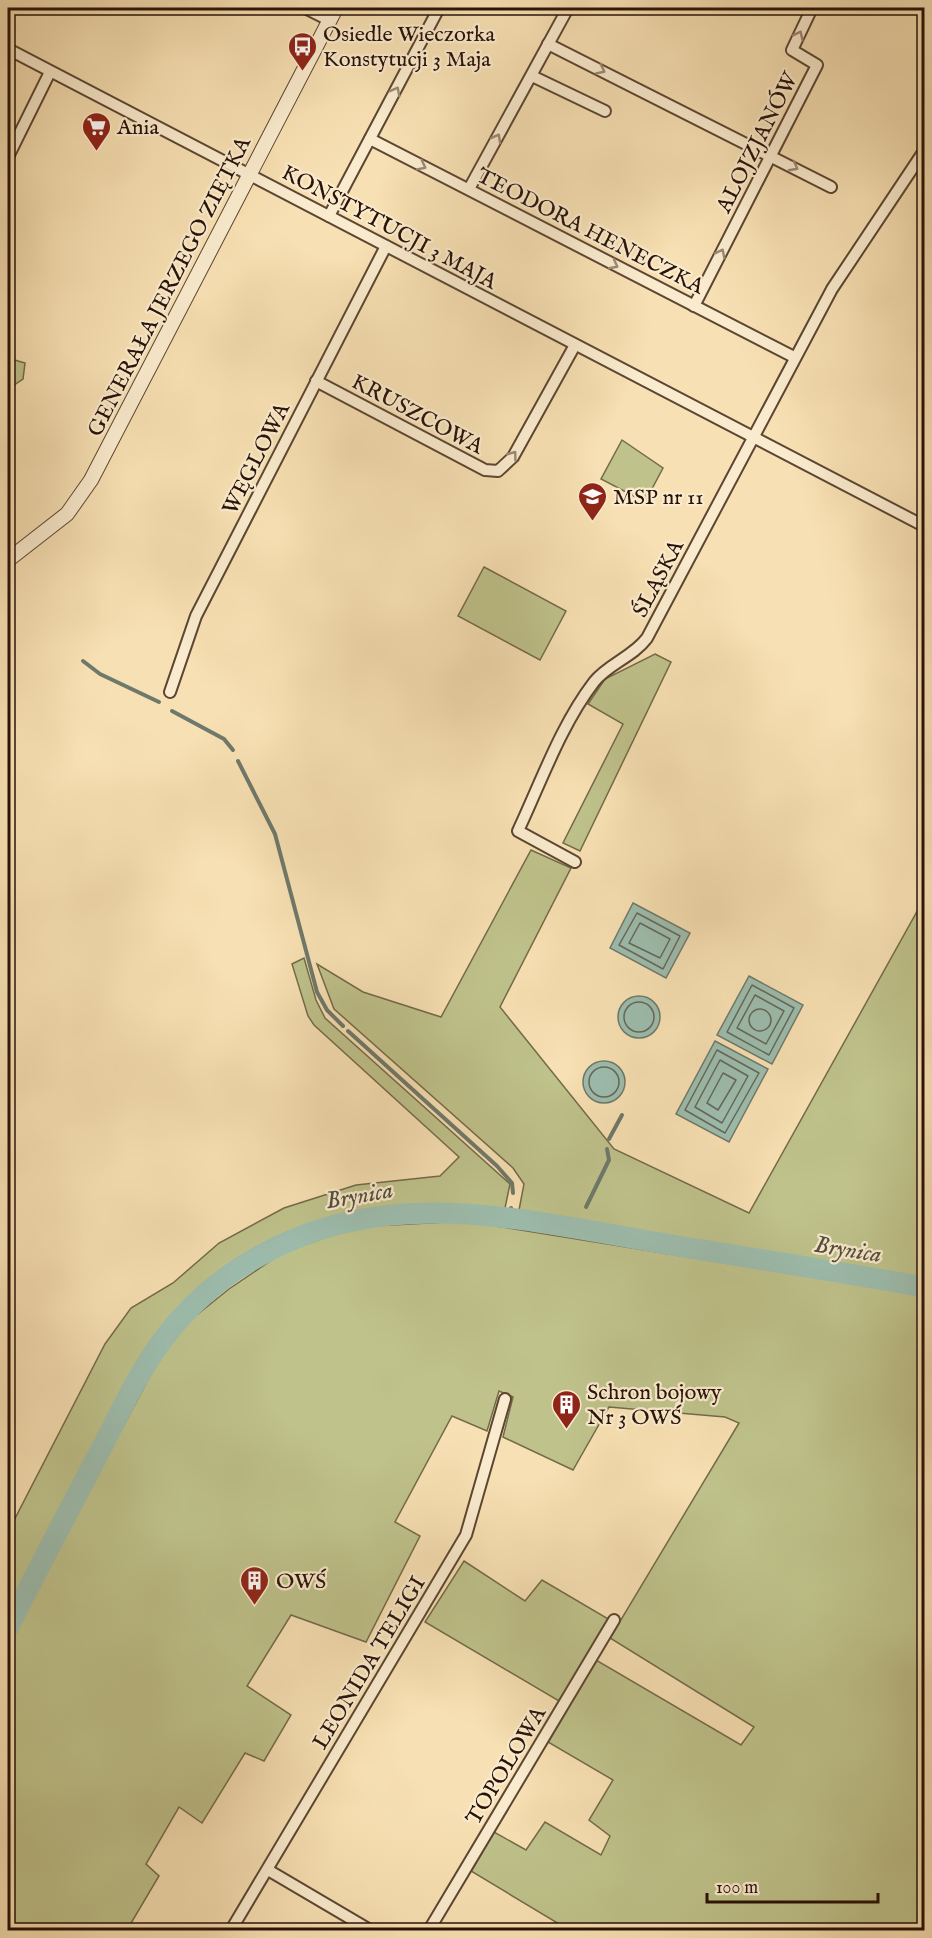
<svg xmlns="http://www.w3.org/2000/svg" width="932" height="1938" viewBox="0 0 932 1938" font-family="'IM FELL English',serif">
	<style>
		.green { fill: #bfc28b; stroke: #746a49; stroke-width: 1.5 }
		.water { fill: #9dbdae; stroke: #6f796b; stroke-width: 1.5 }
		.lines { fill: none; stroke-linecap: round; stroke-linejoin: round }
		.shore { stroke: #63685a; stroke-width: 1.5 }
		.stream { stroke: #6f796b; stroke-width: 4 }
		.river { stroke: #9dbdae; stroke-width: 21 }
		.minor-casing { stroke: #5c4632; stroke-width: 14 }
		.tertiary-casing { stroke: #5c4632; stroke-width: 16 }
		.minor { stroke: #faebce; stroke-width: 10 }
		.tertiary { stroke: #faebce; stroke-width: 14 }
		.oneway { stroke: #9c8974 }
		.labels { text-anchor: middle; stroke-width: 4.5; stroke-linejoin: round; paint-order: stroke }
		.poi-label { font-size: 22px; fill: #291207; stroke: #faebce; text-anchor: start }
		.street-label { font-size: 22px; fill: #291207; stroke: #faebce }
		.water-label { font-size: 24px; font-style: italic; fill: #524e41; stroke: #faebce }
	</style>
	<rect width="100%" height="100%" fill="#f7e0b3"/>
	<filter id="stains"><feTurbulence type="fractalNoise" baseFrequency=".00333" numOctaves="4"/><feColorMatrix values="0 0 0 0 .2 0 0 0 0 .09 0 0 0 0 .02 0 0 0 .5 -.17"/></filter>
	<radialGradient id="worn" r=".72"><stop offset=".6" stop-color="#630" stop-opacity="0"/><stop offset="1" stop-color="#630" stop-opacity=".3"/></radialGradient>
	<g class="green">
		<path d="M8 358 25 363 23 379 8 389Z"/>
		<path d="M622 440 663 468 645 502 601 479Z"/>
		<path d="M484 567 566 611 540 660 458 616Z"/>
		<path d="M655 654 671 662 580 851 563 843 623 724 588 704 605 679Z"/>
		<path d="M531 850 571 868 500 1007 614 1149 749 1213 924 899V1280L519 1210 524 1184 513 1168 334 1009 317 964 363 992 441 1017Z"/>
		<path d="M304 958 316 1000 325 1018 510 1184 505 1208H405L369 1211 297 1231 231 1267 170 1322 133 1374 8 1616V1532L105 1344 131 1308 173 1283 219 1243 284 1208 356 1185 440 1176 459 1157 314 1025 308 1016 292 964Z"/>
		<path d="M465 1221 924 1295V1930H569L471 1871 494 1832 526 1850 545 1822 601 1855 610 1836 589 1820 613 1780 548 1742 596 1660 741 1745 754 1727 610 1638 739 1423 725 1417 609 1407 573 1470 503 1437 513 1397 499 1391 487 1431 452 1416 395 1522 420 1536 366 1642 291 1615 247 1686 291 1715 264 1761 245 1753 202 1823 179 1807 146 1864 159 1876 127 1930H8V1642L157 1363 183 1326 229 1289 282 1253 355 1227Z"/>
		<path d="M464 1561 525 1601 542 1580 610 1620 559 1701 425 1622Z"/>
	</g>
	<g class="water">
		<path d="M633 903 690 933 666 978 610 948Z"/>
		<path d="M749 976 803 1005 772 1064 717 1035Z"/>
		<circle cx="639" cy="1017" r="21"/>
		<path d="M715 1041 768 1069 729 1142 676 1114Z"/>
		<circle cx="604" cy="1082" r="21"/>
	</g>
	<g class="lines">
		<g class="shore">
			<path d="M637 913 680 936 663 969 619 945Z"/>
			<path d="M640 923 670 939 660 958 629 943Z"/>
			<path d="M752 985 794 1008 769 1055 727 1032Z"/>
			<path d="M755 995 784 1011 766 1044 737 1028Z"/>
			<circle cx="639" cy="1017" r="15"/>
			<circle cx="760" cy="1020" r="11"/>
			<path d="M717 1050 759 1073 725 1133 685 1110Z"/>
			<path d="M720 1060 748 1076 722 1123 695 1107Z"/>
			<circle cx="604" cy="1082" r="15"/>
			<path d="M723 1073 736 1080 718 1110 707 1103Z"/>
		</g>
		<g class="stream">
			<path d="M83 661 100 674 159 702"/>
			<path d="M172 711 224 739 233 750"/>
			<path d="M238 761 275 834 317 992 327 1010 343 1026"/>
			<path d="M348 1031 497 1166 512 1183 513 1193"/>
			<path d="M609 1139 622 1115"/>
			<path d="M586 1207 609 1160 607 1149"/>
			<path d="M510 1218 511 1208"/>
			<path d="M581 1229 582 1222"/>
		</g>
		<path class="river" d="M8 1628C38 1569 69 1510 100 1451 120 1413 138 1372 165 1337 190 1304 223 1276 259 1256 386 1184 519 1219 654 1242 744 1257 835 1271 924 1287"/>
		<defs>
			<g id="minor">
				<path d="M305 8 329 20"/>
				<path d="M548 44 831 187"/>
				<path d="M8 49 924 526"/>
				<path d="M532 76 605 111"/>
				<path d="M370 139 794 357"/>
				<path d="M8 157 50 72"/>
				<path d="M469 189 568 8"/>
				<path d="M329 216 439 8"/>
				<path d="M694 306 817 65 792 50 812 8"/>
				<path d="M316 381 485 470 498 471 513 457 575 345"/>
				<path d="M170 692 196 616 386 246"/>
				<path d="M575 862 518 831C541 782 561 725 594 682 608 664 633 657 647 638L832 289 924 151"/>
				<path d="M268 1870 370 1930"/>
				<path d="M231 1930 466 1535 505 1399"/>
				<path d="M429 1930 614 1620"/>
			</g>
			<path id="tertiary" d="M8 560 67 514 91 480 336 8"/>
		</defs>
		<use href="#minor" class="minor-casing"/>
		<use href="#tertiary" class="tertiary-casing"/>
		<use href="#minor" class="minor"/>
		<use href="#tertiary" class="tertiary"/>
	</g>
	<defs><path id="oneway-chevron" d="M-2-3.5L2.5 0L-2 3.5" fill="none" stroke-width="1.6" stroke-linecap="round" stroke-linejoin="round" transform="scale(1.5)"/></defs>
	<g class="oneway">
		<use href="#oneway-chevron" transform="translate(799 35) rotate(-64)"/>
		<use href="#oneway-chevron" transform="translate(601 70) rotate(27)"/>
		<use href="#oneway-chevron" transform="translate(396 91) rotate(-62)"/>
		<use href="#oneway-chevron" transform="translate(497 138) rotate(-61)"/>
		<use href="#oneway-chevron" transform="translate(422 166) rotate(27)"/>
		<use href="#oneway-chevron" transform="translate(794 167) rotate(28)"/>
		<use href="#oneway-chevron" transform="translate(721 253) rotate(-63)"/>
		<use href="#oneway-chevron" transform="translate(614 265) rotate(28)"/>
		<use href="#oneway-chevron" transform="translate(513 455) rotate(-53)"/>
	</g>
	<defs>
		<symbol id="bus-pin" viewBox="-11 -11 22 30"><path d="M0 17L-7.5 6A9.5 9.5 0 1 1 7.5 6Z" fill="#8f2418" stroke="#faebce"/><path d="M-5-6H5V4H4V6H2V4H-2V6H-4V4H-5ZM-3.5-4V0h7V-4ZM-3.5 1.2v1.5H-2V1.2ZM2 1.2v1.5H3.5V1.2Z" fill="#fff"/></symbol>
		<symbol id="supermarket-pin" viewBox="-11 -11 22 30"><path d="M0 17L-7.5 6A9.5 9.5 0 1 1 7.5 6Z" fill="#8f2418" stroke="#faebce"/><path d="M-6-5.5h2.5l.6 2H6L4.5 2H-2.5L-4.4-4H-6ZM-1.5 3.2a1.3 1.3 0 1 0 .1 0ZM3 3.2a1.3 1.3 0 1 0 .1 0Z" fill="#fff"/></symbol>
		<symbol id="school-pin" viewBox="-11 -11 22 30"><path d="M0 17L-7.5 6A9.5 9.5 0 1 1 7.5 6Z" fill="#8f2418" stroke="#faebce"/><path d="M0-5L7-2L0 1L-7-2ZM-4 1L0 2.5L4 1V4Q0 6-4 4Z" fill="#fff"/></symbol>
		<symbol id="building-pin" viewBox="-11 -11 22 30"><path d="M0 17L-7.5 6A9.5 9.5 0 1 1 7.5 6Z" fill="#8f2418" stroke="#faebce"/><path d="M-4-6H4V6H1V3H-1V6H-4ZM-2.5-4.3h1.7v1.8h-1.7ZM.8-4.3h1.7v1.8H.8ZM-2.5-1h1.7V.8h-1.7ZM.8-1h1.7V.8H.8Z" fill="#fff"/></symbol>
	</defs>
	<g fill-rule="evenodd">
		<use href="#bus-pin" x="286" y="30" width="33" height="45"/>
		<use href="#supermarket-pin" x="80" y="110" width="33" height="45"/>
		<use href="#school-pin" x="576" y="480" width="33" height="45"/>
		<use href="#building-pin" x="550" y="1388" width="33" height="45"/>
		<use href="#building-pin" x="238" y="1564" width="33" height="45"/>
	</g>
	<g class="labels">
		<g class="poi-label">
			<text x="323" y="41">Osiedle Wieczorka<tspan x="323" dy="25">Konstytucji 3 Maja</tspan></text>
			<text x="117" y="134">Ania</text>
			<text x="613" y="504">MSP nr 11</text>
			<text x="587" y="1399">Schron bojowy<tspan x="587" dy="25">Nr 3 OWŚ</tspan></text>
			<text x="276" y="1588">OWŚ</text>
		</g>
		<g class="street-label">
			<text transform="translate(756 142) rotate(-63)" y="8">ALOJZJANÓW</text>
			<text transform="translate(390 226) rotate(28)" y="8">KONSTYTUCJI 3 MAJA</text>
			<text transform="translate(591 230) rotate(27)" y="8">TEODORA HENECZKA</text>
			<text transform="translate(168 286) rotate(-63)" y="8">GENERAŁA JERZEGO ZIĘTKA</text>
			<text transform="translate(418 413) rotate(28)" y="8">KRUSZCOWA</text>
			<text transform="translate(255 458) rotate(-63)" y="8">WĘGLOWA</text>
			<text transform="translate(657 578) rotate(-62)" y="8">ŚLĄSKA</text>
			<text transform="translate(368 1662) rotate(-59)" y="8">LEONIDA TELIGI</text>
			<text transform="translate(505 1765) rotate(-59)" y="8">TOPOLOWA</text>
		</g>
		<g class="water-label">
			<text transform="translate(359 1195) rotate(-10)" y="8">Brynica</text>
			<text transform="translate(848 1249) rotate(9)" y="8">Brynica</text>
		</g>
	</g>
	<rect width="932" height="1938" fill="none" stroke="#f7e0b3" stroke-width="30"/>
	<rect x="9" y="9" width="914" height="1920" fill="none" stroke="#291207" stroke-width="3"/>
	<rect x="15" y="15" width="902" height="1908" fill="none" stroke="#291207" stroke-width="1.5"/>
	<path d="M707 1893v9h171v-9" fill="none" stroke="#291207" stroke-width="3"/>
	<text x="716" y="1893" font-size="18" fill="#291207" stroke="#faebce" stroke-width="4.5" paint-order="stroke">100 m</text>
	<rect width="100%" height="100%" filter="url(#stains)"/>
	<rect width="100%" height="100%" fill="url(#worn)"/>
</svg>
